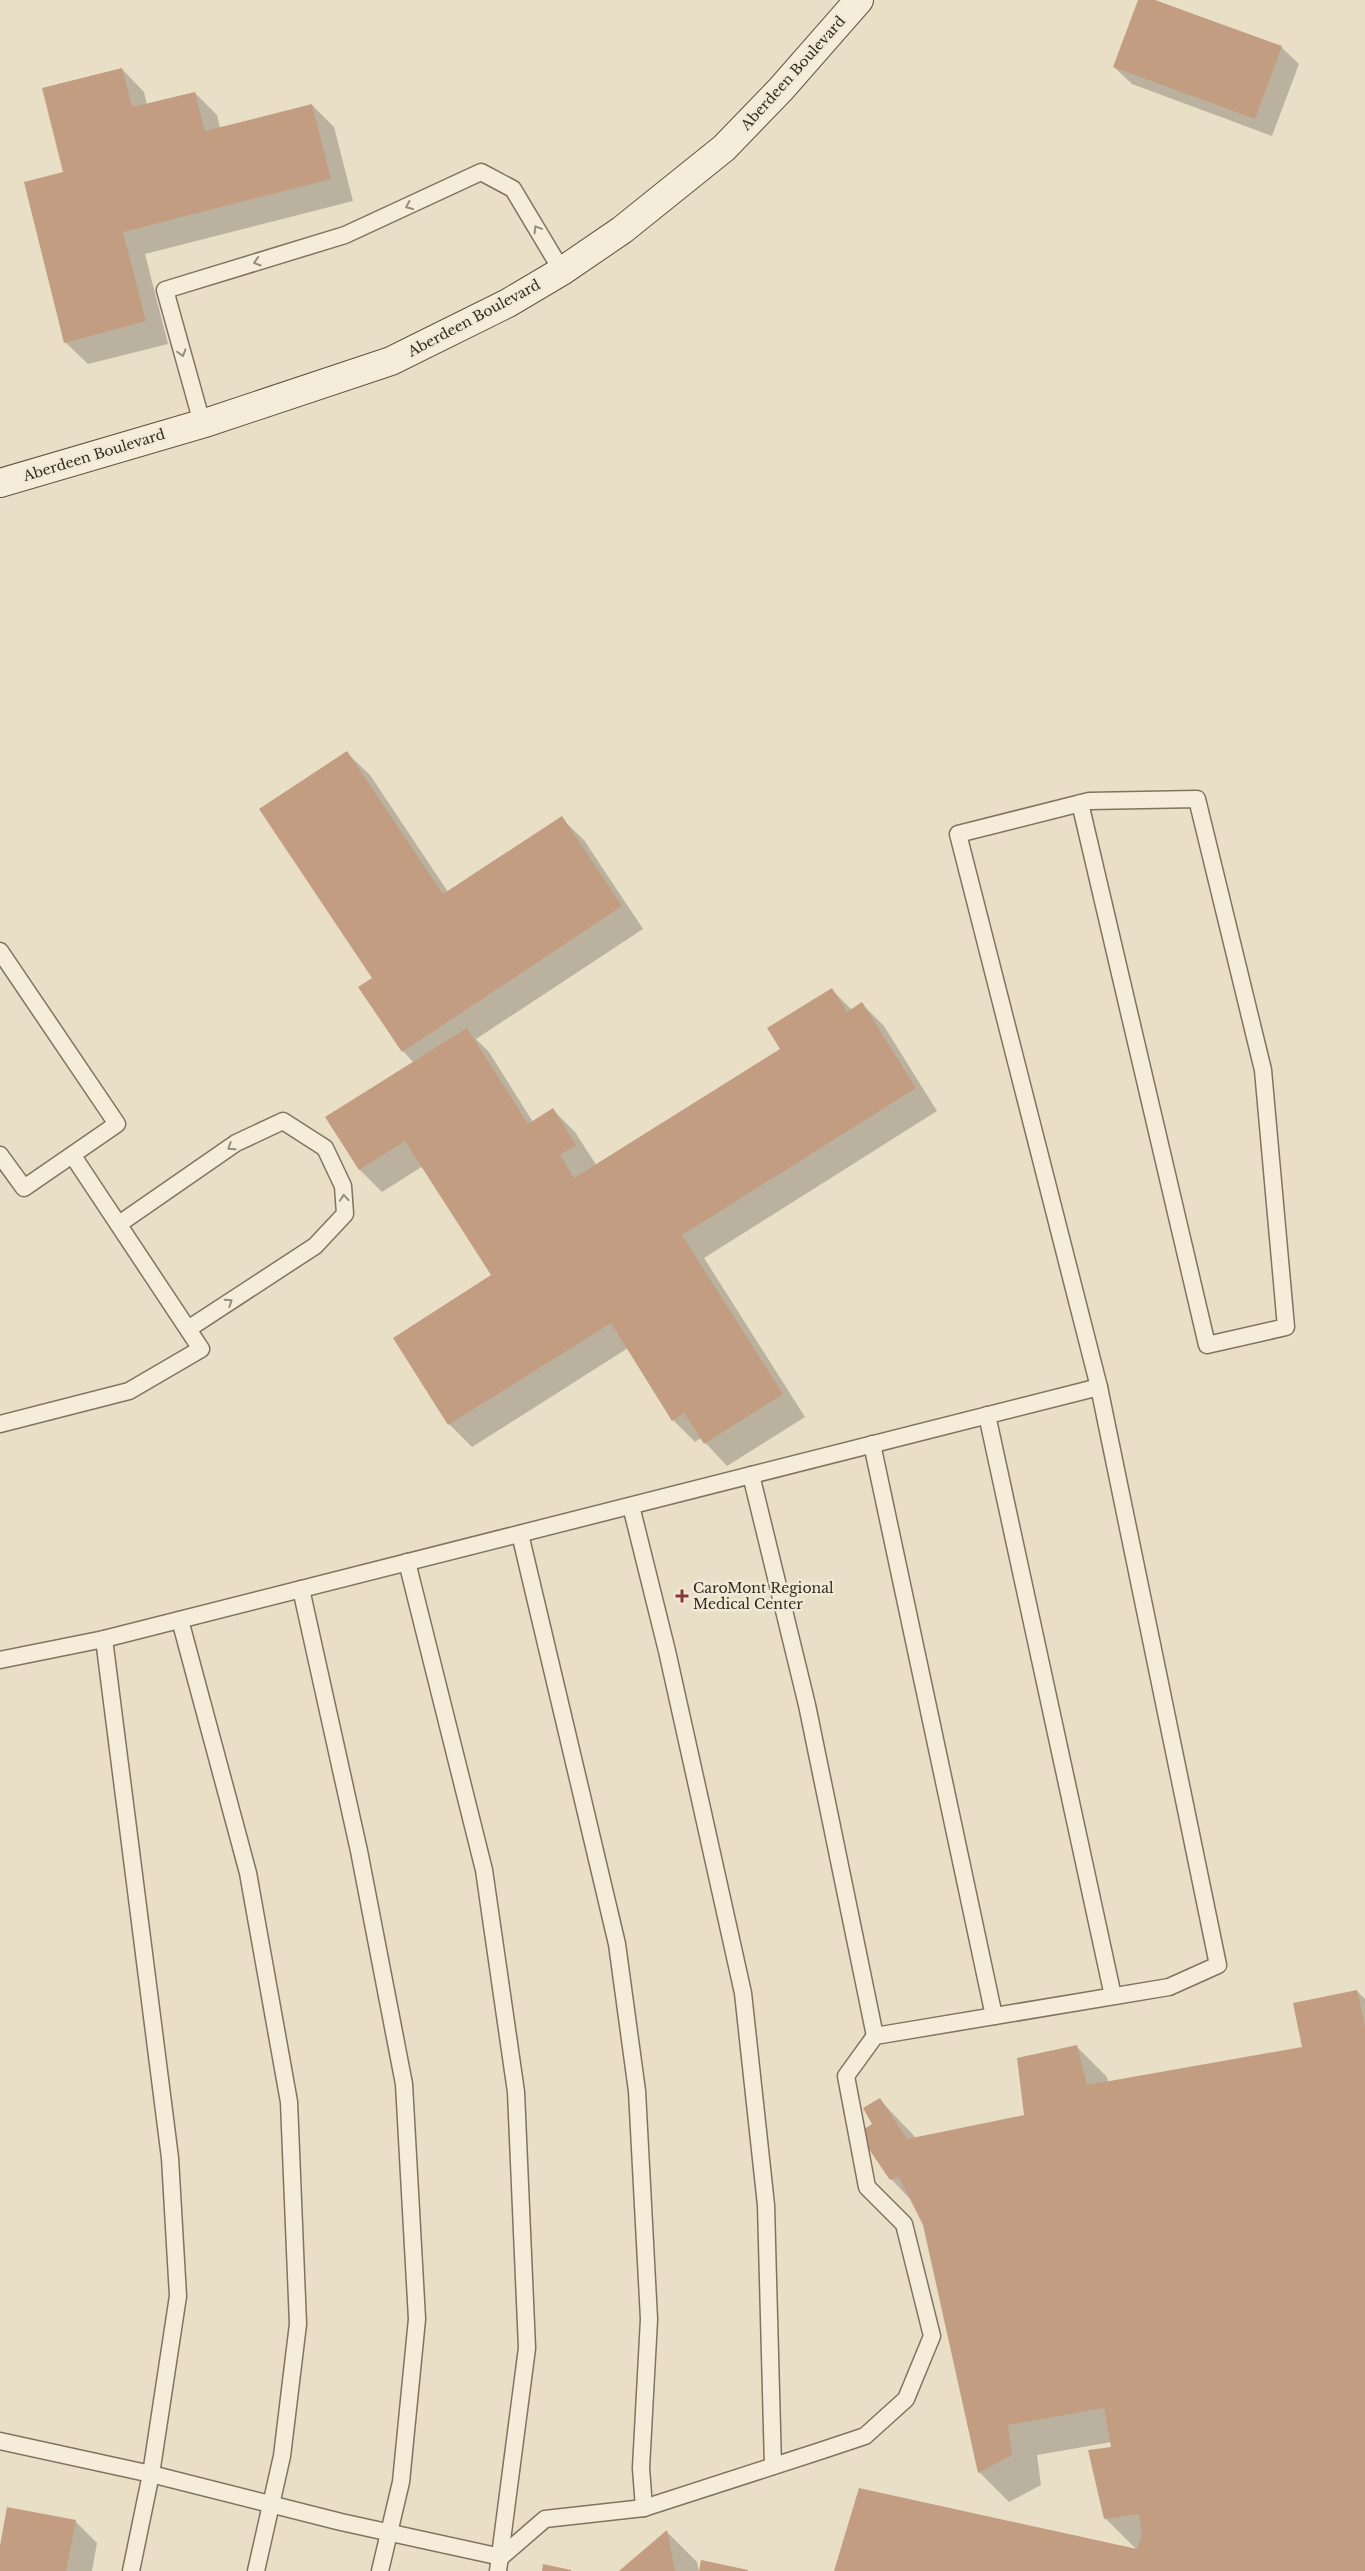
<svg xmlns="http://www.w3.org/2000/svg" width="1365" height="2571" viewBox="0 0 1365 2571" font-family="'Libre Baskerville',serif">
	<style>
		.shadow { fill: #0003 }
		.building { fill: #c39d81 }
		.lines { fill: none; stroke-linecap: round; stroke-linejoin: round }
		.lane-casing { stroke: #82725f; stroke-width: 19 }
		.secondary-casing { stroke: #645342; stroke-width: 30 }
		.lane { stroke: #f5edd9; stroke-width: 16 }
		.secondary { stroke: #f5edd9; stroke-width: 28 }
		.oneway { stroke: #958c7c }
		.poi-dot { fill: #8a3636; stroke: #f1e9d6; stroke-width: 2 }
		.labels { text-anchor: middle; stroke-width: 5; stroke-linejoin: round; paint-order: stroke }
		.street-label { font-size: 14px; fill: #352a20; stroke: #f1e9d6 }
		.poi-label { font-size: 14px; fill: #352a20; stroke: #f1e9d6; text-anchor: start }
	</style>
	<rect width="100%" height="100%" fill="#e9dfc7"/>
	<g class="shadow">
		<path d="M1139 0H1152L1281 47 1299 64 1272 136 1132 84 1114 67Z"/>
		<path d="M122 69 144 92 147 105 195 93 217 115 220 128 312 105 334 127 353 201 145 254 168 344 88 364 65 342 64 173Z"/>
		<path d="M347 753 370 775 448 892 561 818 584 840 643 929 476 1039 489 1052 533 1122 553 1110 575 1132 597 1166 782 1049 831 989 852 1010 862 1004 884 1026 937 1111 704 1258 805 1417 727 1466 701 1438 695 1442 673 1420 628 1348 472 1447 449 1424 394 1338 493 1276 423 1166 382 1192 360 1170 327 1118 414 1063 403 1051 374 979Z"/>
		<path d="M1357 1991 1365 1999V2571H836L1137 2550 1106 2519 1112 2442 1037 2455 1041 2485 1009 2502 979 2472 924 2225 912 2201 891 2179 874 2125 880 2100 916 2138 1025 2116 1077 2047 1107 2077 1108 2082 1304 2048Z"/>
		<path d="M75 2521 97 2543 92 2571H0V2553Z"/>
		<path d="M667 2532 697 2562 699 2571H621Z"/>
	</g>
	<g class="building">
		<path d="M1138 0H1155L1282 46 1255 119 1113 67Z"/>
		<path d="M122 68 132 107 195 92 205 131 312 104 331 179 123 232 146 321 64 343 24 182 63 172 42 88Z"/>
		<path d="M347 751 443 894 562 816 622 906 402 1052 358 987 372 978 259 809Z"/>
		<path d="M832 988 847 1012 862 1002 916 1088 682 1235 783 1394 704 1444 684 1413 672 1421 611 1323 448 1425 393 1338 491 1275 405 1141 359 1170 325 1117 467 1028 528 1124 553 1108 576 1145 560 1155 574 1178 780 1049 767 1028Z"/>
		<path d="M1357 1990 1365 2027V2571H834L859 2488 1137 2549 1142 2535 1139 2514 1104 2519 1088 2450 1111 2447 1104 2408 1008 2425 1012 2455 978 2473 923 2225 899 2177 890 2180 858 2133 872 2124 863 2108 880 2098 907 2139 1024 2115 1017 2058 1077 2045 1087 2085 1302 2047 1293 2003Z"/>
		<path d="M7 2507 76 2520 66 2571H0V2546Z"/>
		<path d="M667 2530 675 2571H619Z"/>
		<path d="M701 2560 748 2570V2571H699Z"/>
		<path d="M543 2564 571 2570V2571H542Z"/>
	</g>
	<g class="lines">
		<defs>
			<g id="lane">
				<path d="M202 423 165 290 345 235 481 172 513 189 562 271"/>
				<path d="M1080 803 1207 1345 1286 1327 1263 1070 1197 799 1089 801 958 834 1099 1387"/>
				<path d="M0 951 117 1124 24 1188 0 1155"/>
				<path d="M119 1224 236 1143 283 1121 325 1148 343 1186 345 1214 315 1246 188 1329"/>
				<path d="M987 1415 1113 1996"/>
				<path d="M0 1424 129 1391 201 1349 73 1156"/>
				<path d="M872 1444 994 2016"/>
				<path d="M751 1475 807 1705 875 2036"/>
				<path d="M631 1506 667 1651 743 1993 766 2205 773 2466"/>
				<path d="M520 1534 617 1944 637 2091 649 2319 641 2468 644 2508"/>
				<path d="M407 1562 484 1870 516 2092 527 2348 498 2571"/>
				<path d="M301 1589 359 1851 404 2084 417 2319 401 2482 380 2571"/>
				<path d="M180 1620 248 1873 289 2102 298 2324 282 2456 256 2571"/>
				<path d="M104 1639 170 2158 178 2296 151 2474 131 2571"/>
				<path d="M0 1660 104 1639 1099 1387 1218 1965 1169 1987 875 2036 846 2076 867 2187 904 2224 932 2336 906 2399 865 2436 817 2452 644 2508 545 2519 501 2557"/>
				<path d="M0 2441 151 2474 341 2522 501 2557"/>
			</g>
			<path id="secondary" d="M0 483 208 422 391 361 508 303 562 271 622 230 724 148 781 89 859 0"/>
		</defs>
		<use href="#lane" class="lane-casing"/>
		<use href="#secondary" class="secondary-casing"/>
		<use href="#lane" class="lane"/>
		<use href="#secondary" class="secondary"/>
	</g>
	<defs><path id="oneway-chevron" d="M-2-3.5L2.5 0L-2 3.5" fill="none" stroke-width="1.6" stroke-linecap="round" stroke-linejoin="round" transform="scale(1.25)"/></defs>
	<g class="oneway">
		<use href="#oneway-chevron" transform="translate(409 206) rotate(155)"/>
		<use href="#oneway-chevron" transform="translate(537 229) rotate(-121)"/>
		<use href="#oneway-chevron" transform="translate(257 262) rotate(163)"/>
		<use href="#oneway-chevron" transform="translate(182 353) rotate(74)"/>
		<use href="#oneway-chevron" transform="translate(231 1147) rotate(147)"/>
		<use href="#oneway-chevron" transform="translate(344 1198) rotate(-94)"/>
		<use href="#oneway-chevron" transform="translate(229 1302) rotate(-33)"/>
	</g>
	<path class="poi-dot" d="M679.5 1588.5h5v5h5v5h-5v5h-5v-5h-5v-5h5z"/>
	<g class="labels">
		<g class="street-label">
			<text transform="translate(793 73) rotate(-48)" y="5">Aberdeen Boulevard</text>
			<text transform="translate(474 318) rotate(-28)" y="5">Aberdeen Boulevard</text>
			<text transform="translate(94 455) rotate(-17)" y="5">Aberdeen Boulevard</text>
		</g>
		<g class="poi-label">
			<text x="693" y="1593">CaroMont Regional<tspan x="693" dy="16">Medical Center</tspan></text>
		</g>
	</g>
</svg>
